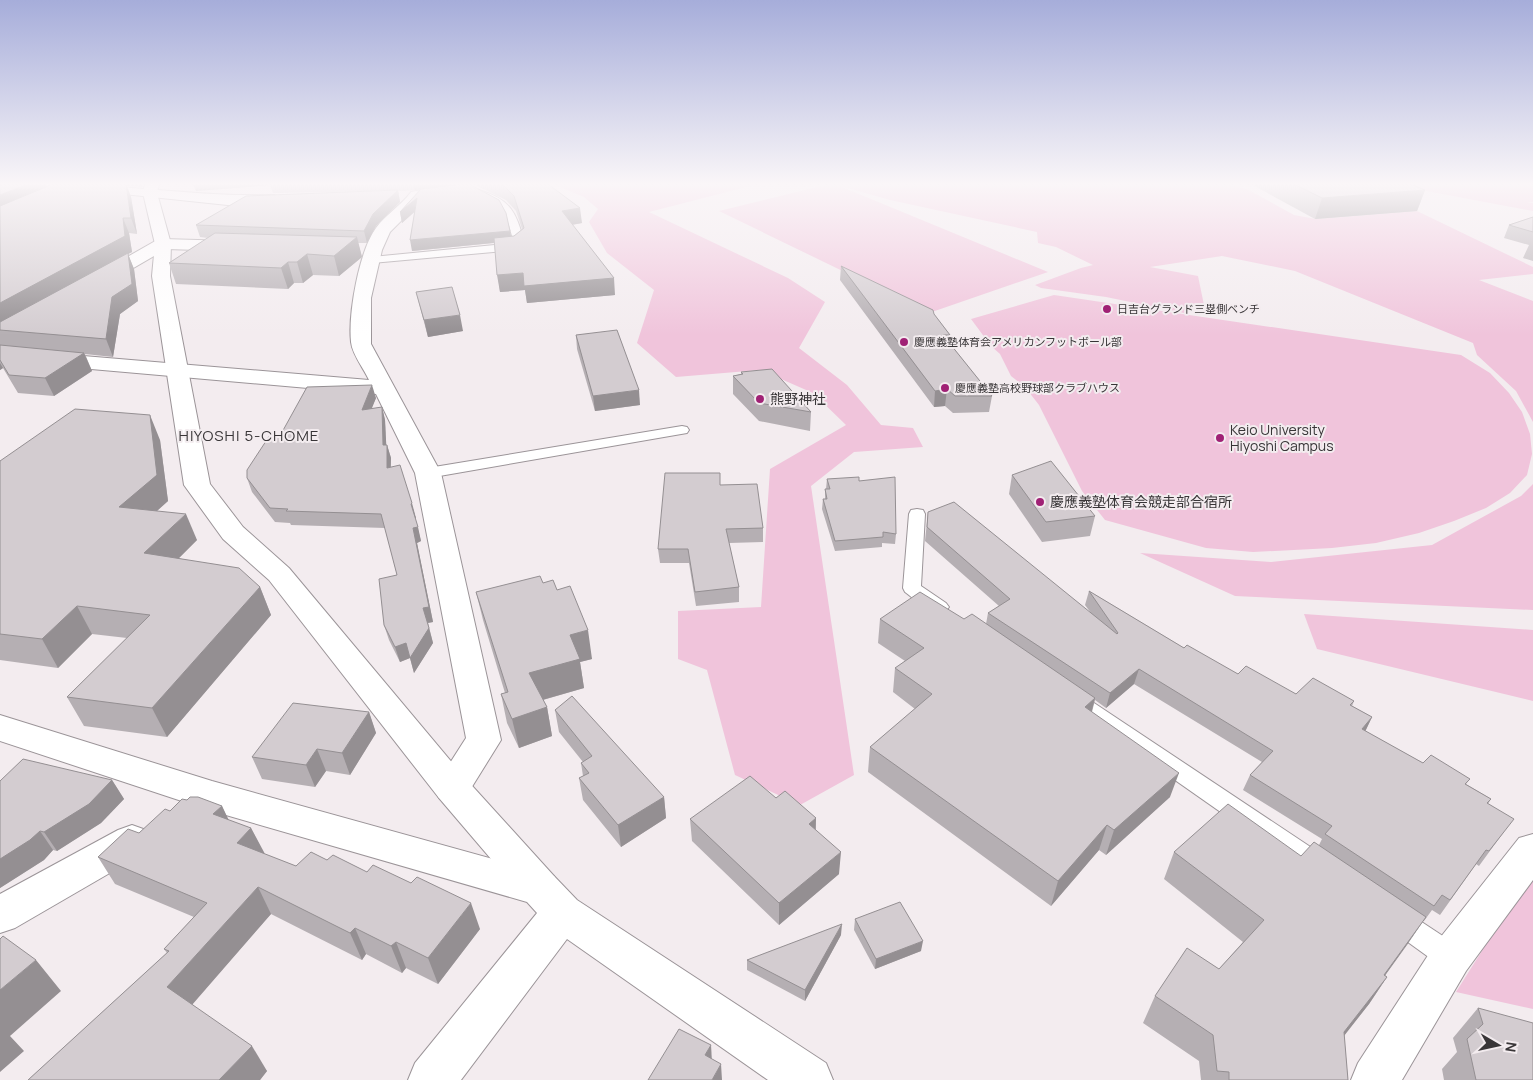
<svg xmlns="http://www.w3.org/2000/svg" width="1533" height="1080" viewBox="0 0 1533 1080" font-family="Manrope,'Noto Sans JP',sans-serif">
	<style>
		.green { fill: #f0c4db }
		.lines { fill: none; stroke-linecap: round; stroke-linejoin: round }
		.lane-casing { stroke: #9b9498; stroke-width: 2 }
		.street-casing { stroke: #9b9498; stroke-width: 2 }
		.secondary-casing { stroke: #9b9498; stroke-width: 2 }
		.lane { fill: #fff; fill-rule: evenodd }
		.street { fill: #fff; fill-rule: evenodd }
		.secondary { fill: #fff; fill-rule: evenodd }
		.wall { fill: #b5afb3 }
		.shaded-wall { fill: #948f92 }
		.building { fill: #d3ccd0; stroke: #948f92 }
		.poi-dot { fill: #a02175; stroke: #f3ecef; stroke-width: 2 }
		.labels { text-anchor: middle; stroke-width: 4; stroke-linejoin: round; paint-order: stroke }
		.far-poi-label { font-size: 11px; fill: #383537; stroke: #f3ecef; text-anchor: start }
		.poi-label { font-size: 14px; fill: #383537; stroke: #f3ecef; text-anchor: start }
		.neighbourhood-label { font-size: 15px; letter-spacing: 1px; fill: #383537; stroke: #f3ecef }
	</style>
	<rect width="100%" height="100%" fill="#f3ecef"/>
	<g class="green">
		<path d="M553 184H758L649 212 788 278 825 302 799 348 847 385 881 425 913 428 923 447 854 452 811 486 854 775 800 805 735 775 707 670 678 659V611L761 607 770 469 846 425 813 393 760 370 676 377 637 343 654 290 607 253 589 222 598 209 584 197Z"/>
		<path d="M829 184H1224L1247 189 1294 215 1316 219 1417 211 1533 267V274L1479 280 1533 301V422L1516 391 1477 355 1473 343 1295 271 1222 256 1150 267 1198 276 1204 305 1186 303 1184 313 1106 297 1041 288 1035 285 1081 268 1093 265 1056 247 1038 243 1037 232 890 200 837 185 1048 272 929 313 719 211Z"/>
		<path d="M1389 184H1439L1464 189 1446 184H1533V202H1526L1533 203V211Z"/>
		<path d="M1054 295 1461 355 1490 373 1509 393 1522 412 1530 434 1532 454 1527 475 1510 493 1486 508 1454 521 1419 533 1376 543 1332 548 1253 552 1206 548 1105 520 1082 491 1039 405 1025 387 1011 376 1000 354 991 346 971 319Z"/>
		<path d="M1533 484V610L1235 596 1140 553 1271 562 1432 545 1521 496Z"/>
		<path d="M1304 614 1533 630V701L1317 649Z"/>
		<path d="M1533 872V1009L1456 992 1526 881Z"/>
	</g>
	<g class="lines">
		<defs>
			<g id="lane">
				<path d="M479 190C513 200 516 214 525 244L515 250 372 263 366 260 372 257 514 243C505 211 506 210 476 195L474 193Z"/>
				<path d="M682 426 687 427 689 430 687 433 428 478 422 476 420 473 422 470 428 468Z"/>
				<path d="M917 509 923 510 925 514 921 586 946 603 949 607 946 611C931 616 917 601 905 592L903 588 909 514 911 510Z"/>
				<path d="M1072 690 1079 693 1330 860 1334 868 1330 876 1321 879 1312 876 1065 703 1061 698 1065 693Z"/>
				<path d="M1396 907 1405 911 1461 948 1465 957 1461 966 1451 970 1441 966 1387 927 1383 919 1387 911Z"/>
			</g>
			<g id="street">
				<path d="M1 184C15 182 31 184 46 184 122 184 198 197 274 195L279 197 282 200 279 203 274 205 237 206 133 195 8 188 3 187Z"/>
				<path d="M416 191 421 192 423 195 416 206 390 232 382 250 371 298V344L441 473 501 740 465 798 452 803 439 798 434 788 466 738 415 473 376 394 0 361V349L369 380C364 369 352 354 351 342 348 314 359 251 376 228 386 214 401 206 411 192Z"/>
				<path d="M163 239 232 241 238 242 240 246 238 250 232 251 166 249 106 284 100 285 94 284 91 280 94 276 157 240Z"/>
				<path d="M0 715 212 781 554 876 577 900 826 1063 833 1080H768L567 939 461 1080H408L415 1063 537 913 527 902 212 811 0 741Z"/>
				<path d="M132 825 146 830 151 841 146 852 15 928 0 933V894L118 830Z"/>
				<path d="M1533 834V880L1466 971 1402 1080H1351L1358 1063 1436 943 1519 838Z"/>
			</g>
			<path id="secondary" d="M145 184H159L157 193 171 244 170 276 210 484 243 527 289 568 465 778 554 876 560 888 554 900 540 906 526 900 439 798 269 580 223 539 184 485 152 276 155 244 143 193Z"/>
		</defs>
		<use href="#lane" class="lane-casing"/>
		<use href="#street" class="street-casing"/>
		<use href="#secondary" class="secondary-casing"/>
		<use href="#lane" class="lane"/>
		<use href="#street" class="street"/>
		<use href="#secondary" class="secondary"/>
	</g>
	<g class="wall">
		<path d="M0 184 46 186 53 184H143L142 187 127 186 131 197 137 234 129 233 132 252 128 254 134 269 138 301 120 314 113 357 85 354 92 371 54 396 18 393 3 368 0 370Z"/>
		<path d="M193 184H471H469L511 236H514L522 229 516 211 506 200 473 184H548L582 223 572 225 615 295 527 303 525 290 500 292 494 243 412 251 414 212 402 223 400 212 420 190 398 191 400 202 376 226 367 243H358L362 257 339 276 313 275 303 283H294L288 289 176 284 169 263 208 238 200 237 196 225 378 191 273 193 270 185 196 191Z"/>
		<path d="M1251 184H1410L1425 190 1417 211 1315 219Z"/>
		<path d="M1533 217V261L1523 258 1529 245 1504 238 1509 225Z"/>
		<path d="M841 266 934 314 950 335 949 343 992 396 989 412 953 413 945 406 934 407 840 280Z"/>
		<path d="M416 292 463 331 428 337Z"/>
		<path d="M576 335 640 405 595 411 577 349Z"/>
		<path d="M741 372 811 412 810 431 759 421 733 394V376L741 374Z"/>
		<path d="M376 398 371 409 382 407 385 420 386 445H387L391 458V467L416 518H415L421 541 417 543 433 622 428 623 433 643 414 673 410 658 400 662 389 640 384 625 397 575 385 528 291 525 290 523 275 522 252 492 247 478 281 434Z"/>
		<path d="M160 440 168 501 157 511 197 540 179 558 260 587 271 615 167 737 84 726 67 697 127 638 92 634 58 668 0 660V461Z"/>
		<path d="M1012 475 1095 516 1090 536 1042 542 1009 494Z"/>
		<path d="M827 479 859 481 896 534 895 544 882 543V547L835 551 822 509 823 499H825V489H826Z"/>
		<path d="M720 485 763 528V542L729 543 739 587V602L696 606 689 563H660L658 549Z"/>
		<path d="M928 512 1091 613 1085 605 1089 591 1184 648 1238 674 1296 694 1354 701 1352 706 1372 717 1365 731 1423 763 1470 779 1466 784 1491 799 1488 804 1503 833 1479 866 1476 864 1440 915 1432 910 1424 921H1423L1385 975 1387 977 1369 1004 1344 1035 1348 1080H1201L1199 1061 1143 1023 1155 996 1219 969 1243 942 1164 879 1174 852 1301 856 1319 845 1322 839 1243 790 1250 775 1262 762 1134 684 1106 708 1095 700 1092 712 1170 797 1106 855 1099 850 1051 906 868 772 870 747 915 709 893 692 895 668 905 661 878 643 880 619H964L986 624 988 613 999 606 925 541Z"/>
		<path d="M543 583 557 590 592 659 580 662 584 688 543 700 547 707 552 736 519 748 507 723 501 694 505 693 483 620 476 592Z"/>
		<path d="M555 710 664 797 666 818 621 847 583 800 579 778 583 776 581 763 583 762 559 732Z"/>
		<path d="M369 712 376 733 350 775 326 771 315 787 262 779 252 757Z"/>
		<path d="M112 780 124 799 101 823 57 851 53 850 44 860 0 888V781Z"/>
		<path d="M776 798 816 818V830L839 874 779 925 692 841 690 819Z"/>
		<path d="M222 806 228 820 251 828 264 854 296 866 327 860 480 929 438 984 406 968 402 973 366 954 362 960 271 914 192 1004 267 1071 260 1080H28L167 953 164 949 194 917 115 884 98 857 139 833 170 811Z"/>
		<path d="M855 919 921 951 875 969 854 930Z"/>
		<path d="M841 935 805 1001 747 970V960Z"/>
		<path d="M1478 1008 1533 1080H1444L1442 1069 1457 1052 1453 1038Z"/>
	</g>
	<g class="shaded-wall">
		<path d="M28 184H45L48 192 0 213V195Z"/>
		<path d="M126 184 131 197 137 234 131 218Z"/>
		<path d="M193 184H270V185L196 191Z"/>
		<path d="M414 184H471L415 190Z"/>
		<path d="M398 190 400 202 376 226 367 243 364 231 373 214Z"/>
		<path d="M1425 190 1417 211 1315 219 1322 198Z"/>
		<path d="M417 198 419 208 402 223 400 212Z"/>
		<path d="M580 208 582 223 564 226 562 211Z"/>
		<path d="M123 218 129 233 132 252 128 254 134 269 138 301 120 314 113 357 106 339 0 325V303Z"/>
		<path d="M510 231 512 241 412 251 410 240Z"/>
		<path d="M357 237 362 257 339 276 334 256Z"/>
		<path d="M307 254 313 275 303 283 297 262Z"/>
		<path d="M288 262 294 283 288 289 281 268Z"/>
		<path d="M523 273 614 278 615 295 527 303 525 290 500 292 497 275Z"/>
		<path d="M460 315 463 331 428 337 424 320Z"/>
		<path d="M84 353 92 371 54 396 45 378Z"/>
		<path d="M0 363 3 368 0 370Z"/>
		<path d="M372 385 376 398 366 423 362 410Z"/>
		<path d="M947 389 945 406 934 407 935 391Z"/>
		<path d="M639 390 640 405 595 411 593 396Z"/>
		<path d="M382 407 385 420 387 459 383 445Z"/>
		<path d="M150 415 160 440 168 501 131 534 119 507Z"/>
		<path d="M387 445 391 458 390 481 387 468Z"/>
		<path d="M412 503 416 518H414L411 504Z"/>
		<path d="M186 514 197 540 157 580 144 553Z"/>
		<path d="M418 527 421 541 417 543 433 622 427 623 423 608 413 528Z"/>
		<path d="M260 587 271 615 167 737 152 708Z"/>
		<path d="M77 606 92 634 58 668 42 639Z"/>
		<path d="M429 628 433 643 414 673 410 658 400 662 395 647Z"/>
		<path d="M588 630 592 659 580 662 584 688 535 702 529 673 570 635Z"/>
		<path d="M1139 669 1134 684 1106 708 1110 693Z"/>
		<path d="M1095 698 1089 722 1085 707Z"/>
		<path d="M547 707 552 736 519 748 512 719Z"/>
		<path d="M369 712 376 733 350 775 342 753Z"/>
		<path d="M1372 717 1365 732 1362 729Z"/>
		<path d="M317 749 326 771 315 787 306 765Z"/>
		<path d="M1179 773 1170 797 1106 855 1114 830Z"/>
		<path d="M112 780 124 799 101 823 57 851 44 832Z"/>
		<path d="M664 797 666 818 621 847 618 825Z"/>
		<path d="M222 806 235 833 213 814Z"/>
		<path d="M816 818 815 840 809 824Z"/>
		<path d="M1107 825 1099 850 1051 906 1058 881Z"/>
		<path d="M251 828 265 854 237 843Z"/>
		<path d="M40 831 53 850 44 860 0 888V859Z"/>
		<path d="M841 852 839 874 779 925V903Z"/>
		<path d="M258 887 271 914 185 1013 167 987Z"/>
		<path d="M471 903 480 929 438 984 428 958Z"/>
		<path d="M1426 917 1407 945 1366 1002 1384 975Z"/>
		<path d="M842 924 841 935 805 1001V990Z"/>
		<path d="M355 928 366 954 362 960 350 933Z"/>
		<path d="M923 941 921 951 875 969 876 959Z"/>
		<path d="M396 942 406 968 402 973 391 946Z"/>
		<path d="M36 960 61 991 10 1036 24 1051 0 1072V990Z"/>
		<path d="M1387 977 1369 1004 1326 1059 1344 1032Z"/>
		<path d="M711 1045 712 1062 705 1055Z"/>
		<path d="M252 1046 267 1071 260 1080H219Z"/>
		<path d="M721 1064 722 1080H712Z"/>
	</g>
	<g class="building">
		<path d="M0 184H28L0 195Z"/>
		<path d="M53 184H126L131 218H123L125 236 0 303V206Z"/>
		<path d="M463 184H469L499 200 506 213 510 231 410 240 417 198 400 212 421 189Z"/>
		<path d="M499 184H548L580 208 562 211 614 278 524 286 523 273 497 275 494 238 514 236 524 228 514 196 504 186Z"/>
		<path d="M1294 184H1410L1425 190 1322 198Z"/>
		<path d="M398 190 373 214 364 231 196 225 246 196Z"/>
		<path d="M1533 217V232L1509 225Z"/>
		<path d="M215 233 357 237 334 256 307 254 297 262H288L281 268 169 263Z"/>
		<path d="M128 253 132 284 112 297 106 339 0 330V322Z"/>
		<path d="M841 266 933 310 934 314 950 335H943L992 396H955L947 389 935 391Z"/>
		<path d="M452 287 460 315 424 320 416 292Z"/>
		<path d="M617 330 639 390 593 396 576 335Z"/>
		<path d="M0 345 84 353 45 378 9 375 0 360Z"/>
		<path d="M772 369 811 412 759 403 733 376 743 374 741 372Z"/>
		<path d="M372 385 362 410 382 407 383 445H387V468L400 465 412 503 411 504 418 527 413 528 429 607 423 608 429 628 410 658 406 643 395 647 384 625 379 579 397 575 381 514 286 511 288 509 270 508 247 478V470L270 435 281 434 307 387Z"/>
		<path d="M75 409 150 415 157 475 119 507 186 514 144 553 239 568 260 587 152 708 67 697 150 615 77 606 42 639 0 634V461Z"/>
		<path d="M1051 461 1095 516 1046 522 1012 475Z"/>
		<path d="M665 473H720V485L757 484 763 528 726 529 739 587 695 592 688 549H658Z"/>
		<path d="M859 477V481L895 477 896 534 883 532V537L835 541 823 499H827L825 489H830L827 479Z"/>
		<path d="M954 502 1117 634 1118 633 1089 591 1184 648 1187 645 1238 674 1246 666 1296 694 1313 678 1354 701 1350 705 1372 717 1362 729 1423 763 1431 755 1470 779 1465 784 1491 799 1487 803 1514 819 1489 851 1486 850 1450 900 1442 895 1434 906 1325 834 1332 826 1250 775 1273 751 1139 669 1110 693 988 613 1010 599 927 527 928 512Z"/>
		<path d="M540 576 543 583 553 580 557 590 570 586 588 630 570 635 580 659 529 673 547 707 512 719 501 694 508 692 476 592Z"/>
		<path d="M920 592 964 619 972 614 1095 698 1085 707 1179 773 1114 830 1107 825 1058 881 870 747 932 694 895 668 924 648 880 619Z"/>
		<path d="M572 696 664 797 618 825 579 778 589 773 581 763 592 756 555 710Z"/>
		<path d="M293 703 369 712 342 753 317 749 306 765 252 757Z"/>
		<path d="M23 759 112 780 89 804 44 832 40 831 30 840 0 859V781Z"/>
		<path d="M750 776 776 798 785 791 816 818 809 824 841 852 779 903 690 819Z"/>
		<path d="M190 797H198L222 806 213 814 251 828 237 843 296 866 311 852 327 860 333 855 367 872 373 865 411 883 417 877 471 903 428 958 396 942 391 946 355 928 350 933 258 887 167 987 252 1046 219 1080H28L169 951 164 949 207 903 98 857 128 829 139 833 165 809 170 811 182 799 187 800Z"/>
		<path d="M1228 804 1301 856 1314 842 1426 917 1384 975 1387 977 1344 1032 1348 1080H1229V1072L1217 1071 1213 1035 1155 996 1187 948 1219 969 1264 920 1174 852Z"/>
		<path d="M900 902 923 941 876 959 855 919Z"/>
		<path d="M842 924 805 990 747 960Z"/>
		<path d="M3 936 36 960 0 990V939Z"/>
		<path d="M1478 1008 1533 1023V1080H1476L1467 1039 1483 1024Z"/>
		<path d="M679 1029 711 1045 705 1055 721 1064 712 1080H648Z"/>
	</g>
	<linearGradient id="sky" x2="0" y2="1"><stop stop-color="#a6adda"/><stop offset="0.55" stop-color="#faf6f8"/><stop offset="1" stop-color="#faf6f8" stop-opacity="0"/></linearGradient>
	<rect width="1533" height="335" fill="url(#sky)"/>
	<g class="poi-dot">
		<circle cx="1107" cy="309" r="5"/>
		<circle cx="904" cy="342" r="5"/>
		<circle cx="945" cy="388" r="5"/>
		<circle cx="760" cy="399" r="5"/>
		<circle cx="1220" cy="438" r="5"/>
		<circle cx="1040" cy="502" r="5"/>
	</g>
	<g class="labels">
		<g class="far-poi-label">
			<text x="1117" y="313">日吉台グランド三塁側ベンチ</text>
			<text x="914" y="346">慶應義塾体育会アメリカンフットボール部</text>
			<text x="955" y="392">慶應義塾高校野球部クラブハウス</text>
		</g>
		<g class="poi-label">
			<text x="770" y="404">熊野神社</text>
			<text x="1230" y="435">Keio University<tspan x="1230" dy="16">Hiyoshi Campus</tspan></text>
			<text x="1050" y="507">慶應義塾体育会競走部合宿所</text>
		</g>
		<g class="neighbourhood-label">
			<text x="249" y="441">HIYOSHI 5-CHOME</text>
		</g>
	</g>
	<g transform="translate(1498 1045) rotate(99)" stroke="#f3ecef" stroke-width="4" paint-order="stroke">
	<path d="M0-4L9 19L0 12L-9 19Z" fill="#383537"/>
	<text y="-8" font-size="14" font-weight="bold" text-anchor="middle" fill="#383537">N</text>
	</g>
</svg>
